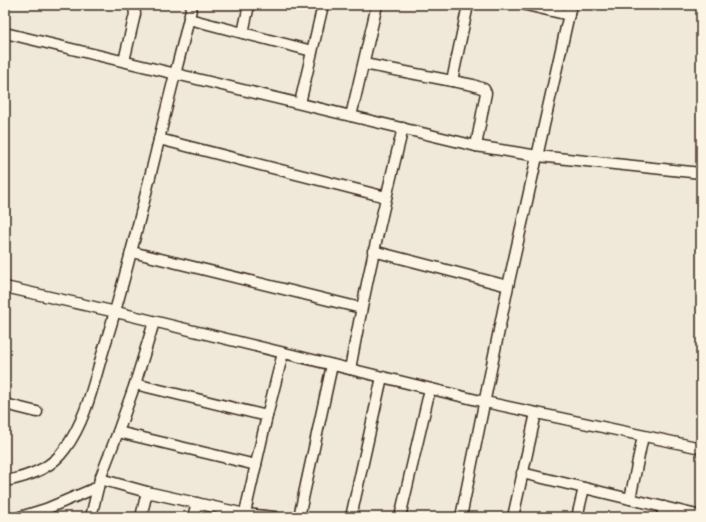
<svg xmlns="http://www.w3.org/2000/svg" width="706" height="522" viewBox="0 0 706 522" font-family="Caveat,sans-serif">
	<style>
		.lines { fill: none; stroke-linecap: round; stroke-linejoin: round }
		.street-casing { stroke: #3b2a1e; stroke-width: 13 }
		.street { stroke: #fcf5e5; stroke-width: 10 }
	</style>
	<rect width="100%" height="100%" fill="#f0e9d9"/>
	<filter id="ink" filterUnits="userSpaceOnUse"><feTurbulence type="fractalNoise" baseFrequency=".025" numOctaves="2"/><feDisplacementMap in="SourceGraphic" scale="8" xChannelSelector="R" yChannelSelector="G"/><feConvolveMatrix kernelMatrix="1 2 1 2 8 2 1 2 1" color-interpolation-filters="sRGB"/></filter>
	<g filter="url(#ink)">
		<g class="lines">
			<defs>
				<g id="street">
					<path d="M526 5 569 15"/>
					<path d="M189 19 312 51"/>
					<path d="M5 33 476 146 538 156 701 173"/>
					<path d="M243 33 249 5"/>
					<path d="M124 61 135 14 134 7 132 5"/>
					<path d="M364 64 473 85 484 89 486 93 485 98 476 146"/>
					<path d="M452 81 468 5"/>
					<path d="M300 103 323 5"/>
					<path d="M351 116 377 5"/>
					<path d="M159 139 386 197"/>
					<path d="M373 251 508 286"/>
					<path d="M132 252 361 308"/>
					<path d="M5 287 116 312 485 402 701 448"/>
					<path d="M350 369C365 288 383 208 403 128"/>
					<path d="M135 384 267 416"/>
					<path d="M5 404 37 412"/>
					<path d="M118 432 256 465"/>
					<path d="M522 473 701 516"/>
					<path d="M100 479 147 492 245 514 275 517"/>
					<path d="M5 481C28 477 51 469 65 449 87 419 94 380 105 345 126 278 142 209 159 140 169 95 182 50 192 5"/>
					<path d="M630 499 643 436"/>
					<path d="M20 517 46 509 98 487"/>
					<path d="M91 517 100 479 118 432 135 384 154 322"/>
					<path d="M141 517 147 492"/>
					<path d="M193 517 197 503"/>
					<path d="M244 517 267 416 283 353"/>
					<path d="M299 517 332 365"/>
					<path d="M351 517 382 377"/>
					<path d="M400 517 430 389"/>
					<path d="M461 517 508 286 571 5"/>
					<path d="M513 517 536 413"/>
					<path d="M577 517 584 488"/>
					<path d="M662 517 664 507"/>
				</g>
			</defs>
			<use href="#street" class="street-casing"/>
			<use href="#street" class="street"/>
		</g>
	</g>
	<rect width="706" height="522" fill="none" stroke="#fcf5e5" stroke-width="20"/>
	<rect x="10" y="10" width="686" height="502" fill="none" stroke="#3b2a1e" stroke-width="1.5" filter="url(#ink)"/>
</svg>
